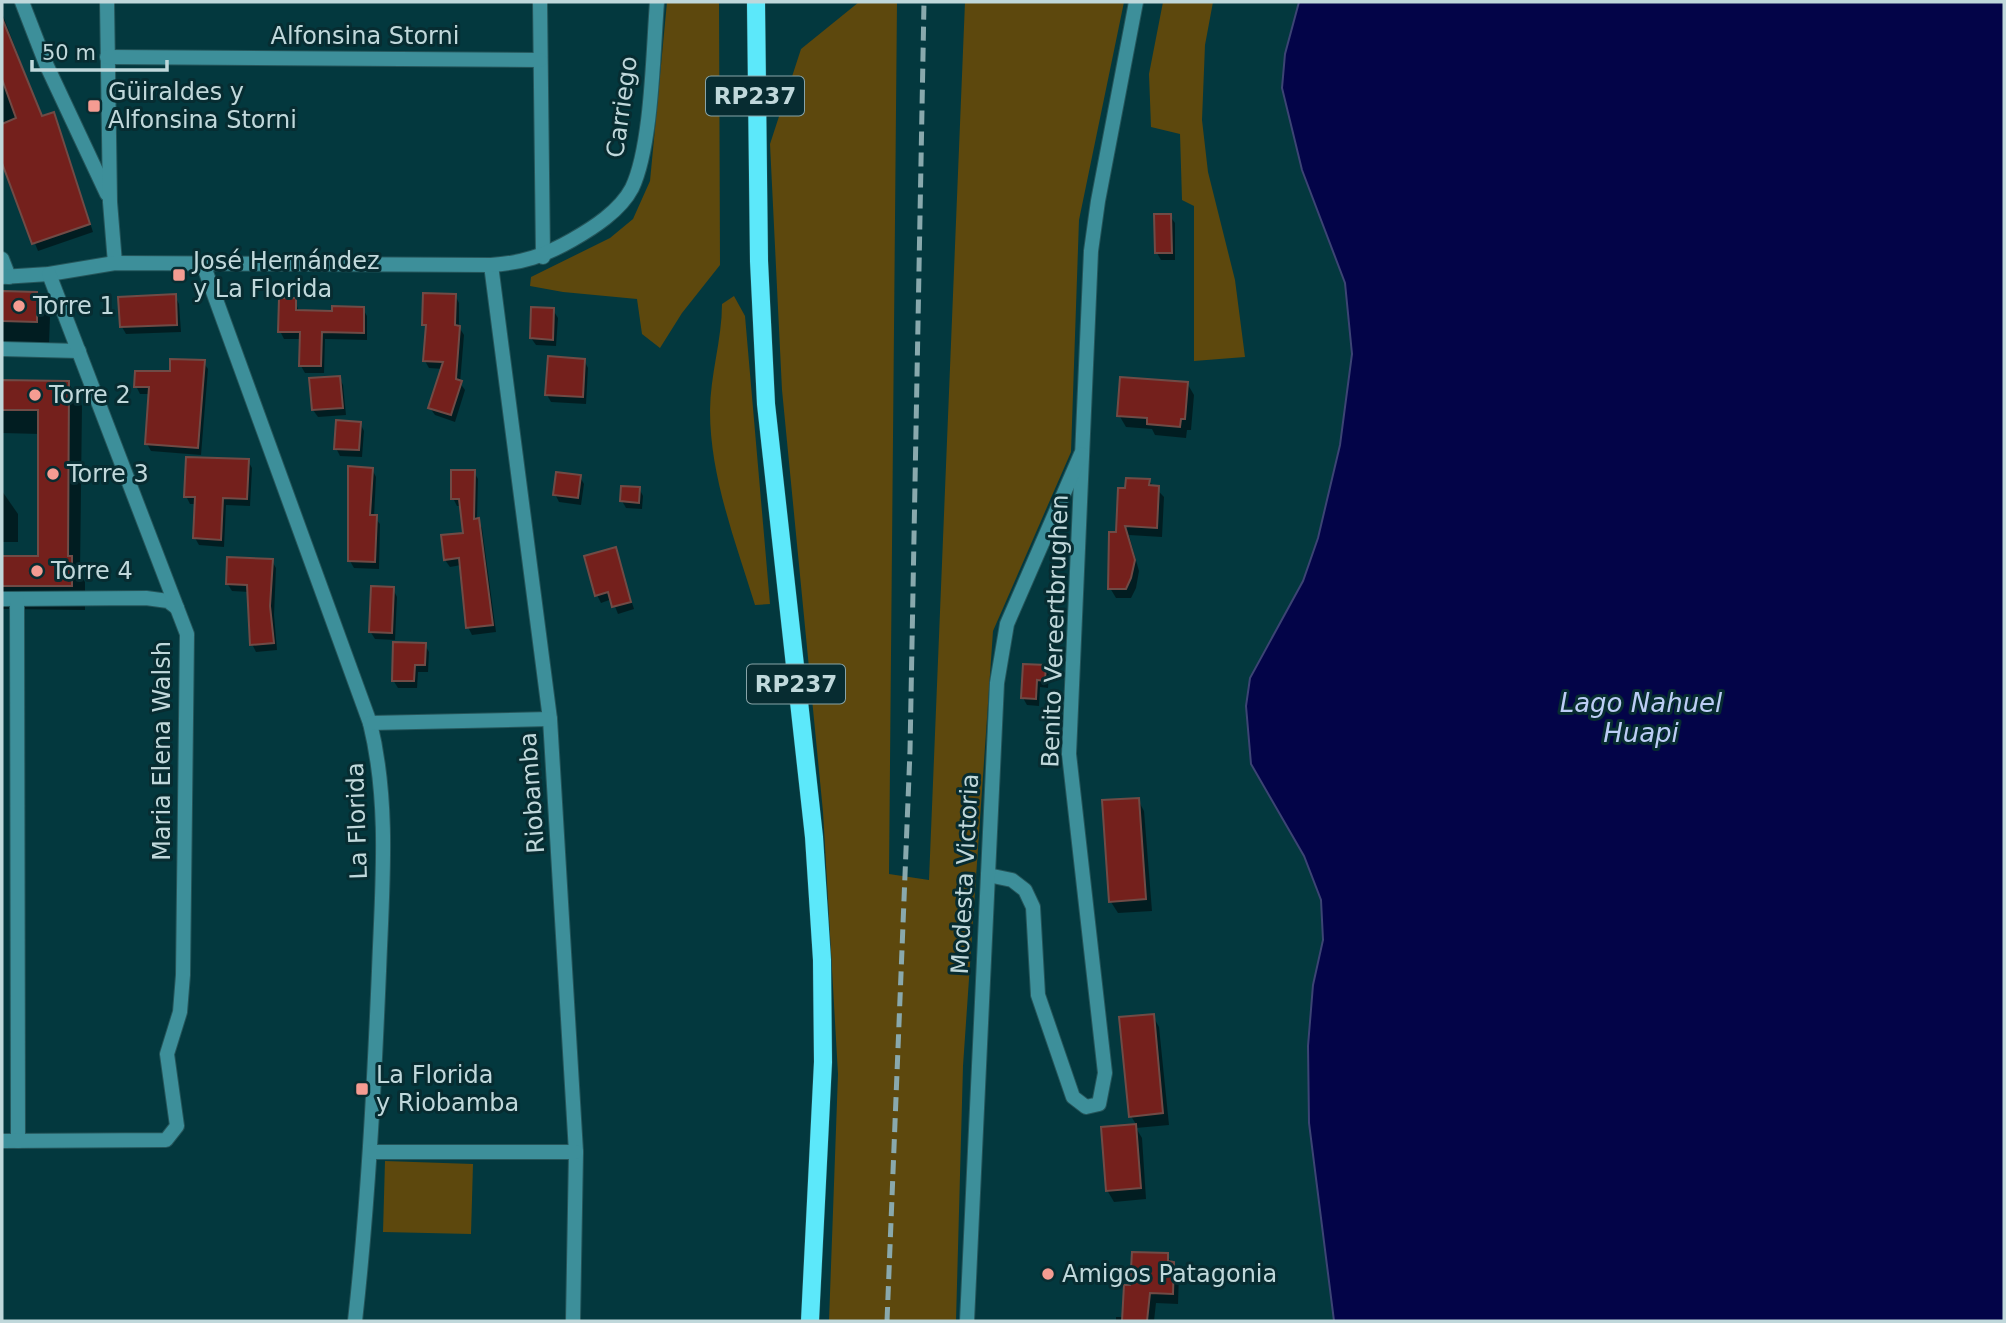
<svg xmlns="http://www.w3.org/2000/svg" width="2006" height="1323" viewBox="0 0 2006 1323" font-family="'DejaVu Sans',sans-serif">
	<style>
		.green { fill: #5d480d }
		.water { fill: #030448; stroke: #3c4474; stroke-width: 2 }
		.shadow { fill: #0007 }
		.building { fill: #74201c; stroke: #704b46; stroke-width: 2 }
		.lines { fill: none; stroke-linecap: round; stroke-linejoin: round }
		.minor-casing { stroke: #25555a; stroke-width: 16 }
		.primary-casing { stroke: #25555a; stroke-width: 19 }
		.minor { stroke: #3d8f9a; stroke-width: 14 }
		.primary { stroke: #5ce8fa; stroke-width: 18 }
		.rail { stroke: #89a9ad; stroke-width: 5; stroke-dasharray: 14 7; stroke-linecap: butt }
		.poi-dot { fill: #f59c92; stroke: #072c31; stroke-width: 2.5 }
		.labels { text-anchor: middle; stroke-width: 6; stroke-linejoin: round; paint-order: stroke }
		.shield { fill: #072c31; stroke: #88a4a8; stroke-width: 2 }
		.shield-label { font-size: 23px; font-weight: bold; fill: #c0d8db }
		.street-label { font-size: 24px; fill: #c0d8db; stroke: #072c31 }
		.poi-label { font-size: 24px; fill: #c0d8db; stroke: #072c31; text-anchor: start }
		.water-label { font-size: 26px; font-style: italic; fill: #bccdf5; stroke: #072c31 }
	</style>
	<rect width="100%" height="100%" fill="#03383e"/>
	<g class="green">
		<path d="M667 2H719L720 265 682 313 660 348 642 334 637 299 563 292 530 286 531 277 610 238 633 219 650 181Z"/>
		<path d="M859 2H897L889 874 929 880 965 2H1124L1079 220 1071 452 993 631 963 1066 956 1321H829L838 1074 823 812 782 390 770 144 801 49Z"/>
		<path d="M1163 2H1213L1205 45 1202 120 1208 172 1235 280 1245 357 1194 361V206L1182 200 1180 134 1151 127 1149 74Z"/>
		<path d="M734 296 745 316 770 604 755 605C736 543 710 477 710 411 710 375 722 340 722 304Z"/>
		<path d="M385 1161 473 1164 471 1234 383 1232Z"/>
	</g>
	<path class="water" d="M1299 2H2004V1321H1334L1309 1123 1308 1046 1313 985 1323 940 1321 900 1304 856 1251 764 1246 706 1250 678 1303 581 1318 538 1340 445 1352 354 1345 283 1302 170 1282 88 1285 54Z"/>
	<g class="shadow">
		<path d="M2 13 42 118 53 114 57 121 93 232 38 251 2 161Z"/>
		<path d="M1170 216 1175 223V260H1161L1157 253Z"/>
		<path d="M2 293H36L50 317 49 345 2 344Z"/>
		<path d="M455 295 459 303V327L464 335 460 383 465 390 455 422 435 415 430 408 443 369 429 368 425 361 427 330 424 324Z"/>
		<path d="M175 296 179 304 181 332 126 334 122 327Z"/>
		<path d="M295 300 299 312 334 313 363 309 367 316V340L325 339 324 373H305L301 366 302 339H284L280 331Z"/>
		<path d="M553 310 558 318 556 346 536 345 531 338Z"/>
		<path d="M584 360 588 368 586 404 551 402 547 395Z"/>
		<path d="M203 362 208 369 201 455 151 451 147 444 151 394H140L136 386Z"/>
		<path d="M339 377 343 385 346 415 318 417 313 410 311 380Z"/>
		<path d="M2 382H68L82 406 80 574 85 582V610L2 609V557L39 558 40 434 2 433Z"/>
		<path d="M1187 383 1194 395 1191 430H1187L1186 438 1155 435 1152 429 1126 427 1119 415Z"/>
		<path d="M360 423 364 431 362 457 340 456 336 448Z"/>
		<path d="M248 461 252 468 250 506 226 505 224 547 199 545 195 538 197 504H190L186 496Z"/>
		<path d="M372 469 376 477 374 517 380 524 379 569 354 568 350 561Z"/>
		<path d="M474 472 478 479 477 519 482 528 496 632 472 635 468 627 461 565 450 567 445 560 465 534 462 506H457L453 498Z"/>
		<path d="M580 477 584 484 581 505 559 502 555 494Z"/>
		<path d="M1149 481 1164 497 1162 537 1129 535 1139 571 1136 588 1131 598H1116L1110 588 1117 534Z"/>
		<path d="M639 488 643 496 642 509 626 508 622 501Z"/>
		<path d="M2 491 18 514V542H2Z"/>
		<path d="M615 549 634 609 618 614 612 599 601 603 597 595Z"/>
		<path d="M272 561 276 568 274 615 277 650 256 652 252 644 249 592 232 591 227 583Z"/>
		<path d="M393 589 397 597 395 640 375 639 370 631Z"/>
		<path d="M425 645 429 652 428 672H418L417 688H398L393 680Z"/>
		<path d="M1045 667 1049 675 1048 688 1040 687 1039 706 1027 705 1023 698Z"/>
		<path d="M1138 800 1144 811 1152 911 1118 913 1111 902Z"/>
		<path d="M1153 1016 1159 1027 1169 1125 1136 1128 1142 1138 1146 1199 1114 1202 1107 1190 1103 1129 1137 1126 1131 1116Z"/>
		<path d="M1167 1255 1179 1274 1178 1304 1156 1303 1154 1321H1116V1317H1124L1132 1287Z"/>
	</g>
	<g class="building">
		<path d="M2 18 42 116 54 112 90 224 32 244 2 163V124L16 118 2 79Z"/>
		<path d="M1154 214H1171L1172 253H1155Z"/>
		<path d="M2 291 37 292V322L2 321Z"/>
		<path d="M423 293 456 294 455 325 460 326 456 379 462 381 451 415 428 408 443 362 423 361 426 325H422Z"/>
		<path d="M176 294 177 325 120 327 118 297Z"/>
		<path d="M279 298H296V310L332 311V306L364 307V333L322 332 321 366H299L300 332H278Z"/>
		<path d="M531 307 554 308 553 340 530 338Z"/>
		<path d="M548 356 585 359 583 397 545 395Z"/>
		<path d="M170 359 205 360 198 448 145 444 149 387H134L135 371H170Z"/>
		<path d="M340 376 343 408 312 410 309 378Z"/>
		<path d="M1120 377 1188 382 1185 419H1181L1180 427 1147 424V418L1117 416Z"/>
		<path d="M2 380 69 381 68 556H72V586H2V556H38V410H2Z"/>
		<path d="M336 420 361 422 359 450 334 449Z"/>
		<path d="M186 457 249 459 247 499 223 498 221 540 193 538 195 497H184Z"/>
		<path d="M348 466 373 468 370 515H377L375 562 348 561Z"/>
		<path d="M451 470H475L474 519 479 518 493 625 466 628 459 558 444 560 441 535 463 533 459 499H451Z"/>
		<path d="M556 472 581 475 578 498 553 495Z"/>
		<path d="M1126 478 1150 479 1149 485 1159 486 1157 528 1125 526 1135 560 1131 578 1126 589H1108L1109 532H1116L1118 488H1125Z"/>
		<path d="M621 486 640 487 639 503 620 501Z"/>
		<path d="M616 547 631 602 612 607 608 592 595 596 584 556Z"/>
		<path d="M227 557 273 559 270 606 274 643 250 645 247 585 226 584Z"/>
		<path d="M371 586 394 587 392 633 369 632Z"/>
		<path d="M393 642 426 643 425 665H415L414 681H392Z"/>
		<path d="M1023 664 1046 665 1045 681 1037 680 1036 699 1021 698Z"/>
		<path d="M1139 798 1146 899 1109 902 1102 800Z"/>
		<path d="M1154 1014 1163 1113 1129 1117 1119 1017Z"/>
		<path d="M1136 1124 1141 1188 1106 1191 1101 1127Z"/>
		<path d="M1132 1252 1168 1253V1261L1174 1262 1173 1294 1150 1293 1147 1321H1122L1124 1285H1130Z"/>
	</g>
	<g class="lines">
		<defs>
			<g id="minor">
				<path d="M22 2 46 64 107 194"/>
				<path d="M107 2 110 202 115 263"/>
				<path d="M540 2 543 257"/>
				<path d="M107 57 540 60"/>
				<path d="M2 259 9 277"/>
				<path d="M203 264 370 723C390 804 382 888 379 971 374 1088 368 1205 355 1321"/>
				<path d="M491 265 550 719 576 1152 573 1321"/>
				<path d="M2 277 49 274 115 263 491 265C522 263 544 256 572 240 593 228 620 211 632 188 652 146 653 51 657 2"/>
				<path d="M2 349 79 351"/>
				<path d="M2 599 146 598 168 601 177 608"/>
				<path d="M17 599 18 1141"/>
				<path d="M370 723 550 719"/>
				<path d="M988 875 1012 880 1025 890 1033 907 1038 995 1073 1097 1086 1107 1099 1104 1105 1073 1069 754 1091 251 1098 201 1136 2"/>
				<path d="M2 1141 166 1140 177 1126 167 1054 180 1012 183 975 187 634 49 274"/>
				<path d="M371 1152H576"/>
				<path d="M967 1321 997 683 1007 624 1081 454"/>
			</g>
			<path id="primary" d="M756 2 759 261 766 404 814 837 822 960 823 1062 810 1321"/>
		</defs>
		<use href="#minor" class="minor-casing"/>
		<use href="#primary" class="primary-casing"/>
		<use href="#minor" class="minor"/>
		<use href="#primary" class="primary"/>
		<path class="rail" d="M887 1321 910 751 924 2"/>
	</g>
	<g class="poi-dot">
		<rect x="87" y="99" width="14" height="14" rx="3.5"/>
		<rect x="172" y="268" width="14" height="14" rx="3.5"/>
		<circle cx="19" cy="306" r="7"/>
		<circle cx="35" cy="395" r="7"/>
		<circle cx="53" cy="474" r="7"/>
		<circle cx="37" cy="571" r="7"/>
		<rect x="355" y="1082" width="14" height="14" rx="3.5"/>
		<circle cx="1048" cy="1274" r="7"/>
	</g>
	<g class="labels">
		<g class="shield">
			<rect x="706" y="76.5" width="98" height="39" rx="5"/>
			<rect x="747" y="664.5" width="98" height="39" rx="5"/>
		</g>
		<g class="shield-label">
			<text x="755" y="104">RP237</text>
			<text x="796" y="692">RP237</text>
		</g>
		<g class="street-label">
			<text x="365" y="44">Alfonsina Storni</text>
			<text transform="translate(622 107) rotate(-82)" y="8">Carriego</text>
			<text transform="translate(1055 631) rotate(-88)" y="8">Benito Vereertbrughen</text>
			<text transform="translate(162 751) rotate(-90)" y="8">Maria Elena Walsh</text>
			<text transform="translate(532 793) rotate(-94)" y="8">Riobamba</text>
			<text transform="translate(357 821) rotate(-92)" y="8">La Florida</text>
			<text transform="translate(965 874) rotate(-87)" y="8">Modesta Victoria</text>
		</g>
		<g class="poi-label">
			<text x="108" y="100">Güiraldes y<tspan x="108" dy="28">Alfonsina Storni</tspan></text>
			<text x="193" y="269">José Hernández<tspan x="193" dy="28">y La Florida</tspan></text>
			<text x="33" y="314">Torre 1</text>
			<text x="49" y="403">Torre 2</text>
			<text x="67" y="482">Torre 3</text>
			<text x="51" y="579">Torre 4</text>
			<text x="376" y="1083">La Florida<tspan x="376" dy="28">y Riobamba</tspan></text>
			<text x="1062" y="1282">Amigos Patagonia</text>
		</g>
		<g class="water-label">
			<text x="1641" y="712">Lago Nahuel<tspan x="1641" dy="30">Huapi</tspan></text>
		</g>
	</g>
	<rect width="2006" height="1323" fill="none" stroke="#c0d8db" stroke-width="7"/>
	<path d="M32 60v10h135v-10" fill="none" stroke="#c0d8db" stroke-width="3.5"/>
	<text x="42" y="60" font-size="21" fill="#c0d8db" stroke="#072c31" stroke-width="5" paint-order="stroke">50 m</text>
</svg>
